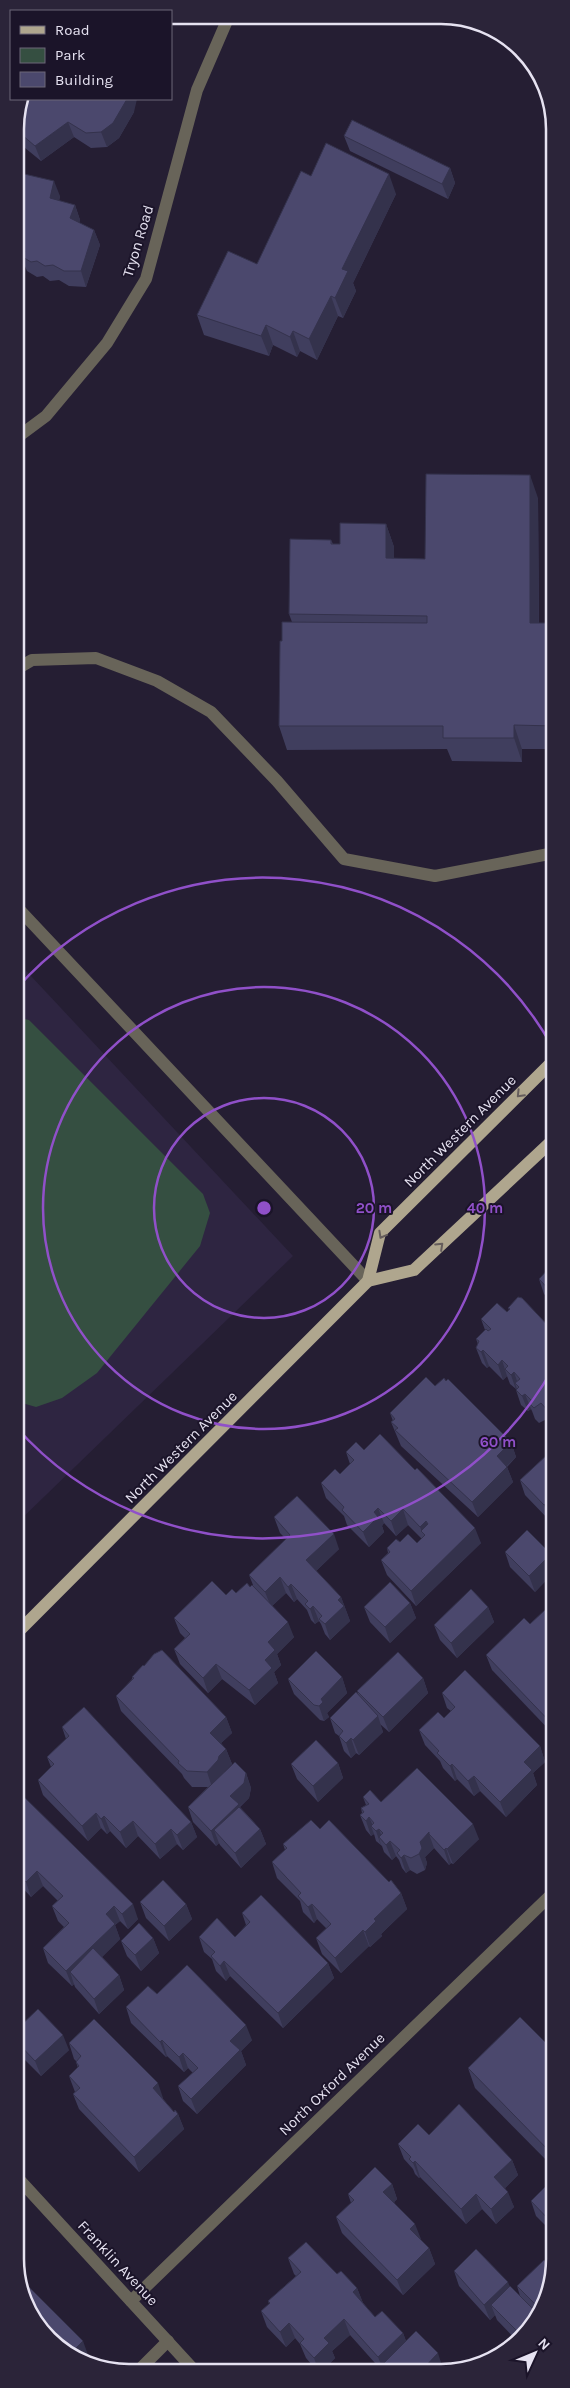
<svg xmlns="http://www.w3.org/2000/svg" width="570" height="2388" viewBox="0 0 570 2388" font-family="Karla,sans-serif">
	<style>
		.built { fill: #2e2541 }
		.green { fill: #354f41 }
		.lines { fill: none; stroke-linecap: round; stroke-linejoin: round }
		.service { stroke: #686459; stroke-width: 12 }
		.minor { stroke: #686459; stroke-width: 12 }
		.tertiary { stroke: #686459; stroke-width: 12 }
		.primary { stroke: #afa68e; stroke-width: 12 }
		.wall { fill: #403e5e }
		.shaded-wall { fill: #34324c }
		.building { fill: #4b486d; stroke: #34324c }
		.oneway { stroke: #655d5c }
		.ring { fill: none; stroke: #9050c9; stroke-width: 2.5 }
		.labels { text-anchor: middle; stroke-width: 4; stroke-linejoin: round; paint-order: stroke }
		.street-label { font-size: 15px; fill: #e6e2f1; stroke: #1b1429 }
		.rim { fill: none; stroke: #e6e2f1; stroke-width: 2.5 }
		.centre { fill: #9050c9; stroke: #1b1429; stroke-width: 2.5 }
		.ring-label { font-size: 15px; text-anchor: middle; font-weight: bold; fill: #9050c9; stroke: #1b1429; stroke-width: 4; stroke-linejoin: round; paint-order: stroke }
	</style>
	<rect width="100%" height="100%" fill="#251e33"/>
	<path class="built" d="M16 960 293 1256 16 1524Z"/>
	<path class="green" d="M16 1017 29 1020 203 1194 210 1213 200 1246 97 1373 62 1398 36 1407 22 1403 16 1397Z"/>
	<g class="lines">
		<g class="service">
			<path d="M15 670 32 660 96 658 157 681 211 712 277 781 344 859 435 876 554 853"/>
			<path d="M16 906 368 1281"/>
			<path d="M138 2371 168 2341"/>
		</g>
		<g class="minor">
			<path d="M15 439 46 416 107 343 146 279 197 90 229 16"/>
			<path d="M131 2301 555 1891"/>
		</g>
		<path class="tertiary" d="M16 2176 195 2371"/>
		<g class="primary">
			<path d="M368 1281 414 1270 554 1139"/>
			<path d="M16 1634 368 1281 380 1233 554 1060"/>
		</g>
	</g>
	<g class="wall">
		<path d="M134 112 119 138 107 147 91 148 74 137 41 161 19 143 15 132V121Z"/>
		<path d="M344 136 450 168 455 183 448 199 350 151Z"/>
		<path d="M311 176 396 194 353 283 356 291 343 318 338 316 317 360 300 351 297 357 273 345 269 356 204 335 197 315 257 264Z"/>
		<path d="M15 187 60 196 59 201 75 205 80 220 79 223 94 230 100 245 86 287 69 286 59 280 50 281 43 276 37 277 27 271 24 264 15 262Z"/>
		<path d="M538 498 539 623H554V749H522V762L452 761 447 749 287 750 279 726 282 641 292 622 289 614 331 540 333 544H340L386 524 394 547V558L425 559Z"/>
		<path d="M554 1263V1305L544 1294 539 1279Z"/>
		<path d="M508 1308 554 1332V1427L547 1419 539 1423 535 1419 532 1411 531 1409 528 1411 521 1405 516 1390V1389L510 1384 507 1376 503 1380 489 1366 487 1368 482 1363 476 1348 478 1344 476 1339 485 1330 481 1319 507 1312 509 1310Z"/>
		<path d="M435 1386 511 1442 516 1457 507 1467 513 1482 478 1517 401 1446 391 1422 393 1421 390 1413Z"/>
		<path d="M364 1450 481 1543 416 1606 387 1575 381 1560 388 1553 387 1548 400 1542 417 1543 422 1539 408 1525 396 1536 384 1523 382 1526 384 1532 369 1547 347 1525 344 1516 326 1498 321 1483 340 1474 350 1464 346 1452Z"/>
		<path d="M554 1461V1523L552 1522V1519L550 1521 525 1495 520 1480Z"/>
		<path d="M274 1517 339 1549 316 1571 341 1597 350 1621 330 1640 325 1634 321 1624 319 1621 315 1624 311 1620 307 1610 297 1599 294 1602 286 1593 272 1606 294 1637 277 1654 281 1665 274 1672 278 1683 255 1705 222 1679 208 1693 180 1664 174 1649 185 1638 180 1633 174 1618 226 1595 236 1593 253 1585 249 1575 286 1539 280 1533Z"/>
		<path d="M505 1552 555 1563V1571L535 1592 510 1567Z"/>
		<path d="M410 1603 416 1618 390 1643 370 1622 364 1607Z"/>
		<path d="M488 1607 494 1622 457 1658 440 1640 434 1625Z"/>
		<path d="M555 1618V1736L492 1670 486 1655 530 1624Z"/>
		<path d="M132 1677 226 1717 232 1733 221 1743 226 1749 232 1764 224 1772 246 1773 251 1788 249 1798 240 1807 260 1829 266 1844 241 1868 220 1845 219 1843 216 1846 193 1822 188 1807 208 1787H192L184 1778 182 1774 121 1711 116 1696 132 1679Z"/>
		<path d="M342 1677 347 1693 327 1713 329 1717 324 1721 320 1720 294 1694 288 1679Z"/>
		<path d="M423 1678 428 1693 389 1732 380 1724 383 1732 359 1755 356 1753 351 1758 344 1751 339 1736 335 1733 330 1718 359 1697 357 1691Z"/>
		<path d="M442 1693 540 1746 545 1762 533 1773 537 1785 506 1817 480 1791 474 1796 457 1779 455 1781 443 1768 440 1761 425 1745 419 1730 444 1718 451 1711 447 1708Z"/>
		<path d="M62 1727 191 1822 197 1837 183 1850 177 1844 160 1859 138 1836 126 1848 110 1831 107 1834 101 1828 88 1841 43 1795 38 1780 51 1767 47 1757 66 1739Z"/>
		<path d="M338 1763 343 1778 318 1802 297 1779 291 1764Z"/>
		<path d="M16 1793 138 1919 128 1929 120 1921 115 1925 120 1939 102 1957 119 1975 124 1990 99 2014 75 1987 74 1984 72 1986 48 1963 43 1948 64 1927 58 1921 52 1906 58 1901 43 1886 31 1897 16 1881Z"/>
		<path d="M363 1797 381 1802 479 1839 453 1864 451 1863 449 1865 434 1848 425 1857 427 1863 425 1870 417 1874 410 1870 406 1873 402 1868 399 1860 396 1856 392 1860 384 1852 382 1846 376 1841 374 1834 371 1836 366 1830 360 1815 362 1813 361 1808 366 1805Z"/>
		<path d="M320 1829 389 1882 401 1893 407 1909 381 1934 382 1936 370 1947 369 1946 341 1973 322 1954 316 1938 327 1929 317 1919 314 1923 303 1912 300 1901 277 1878 272 1862 285 1850 283 1844Z"/>
		<path d="M140 1902 186 1904 192 1919 169 1941 146 1918Z"/>
		<path d="M242 1913 328 1963 334 1978 283 2028 230 1976 226 1981 216 1971 212 1959 204 1952 199 1937H235L246 1925Z"/>
		<path d="M153 1938 159 1953 141 1971 127 1956 121 1941Z"/>
		<path d="M157 1994 252 2040 241 2051 246 2065 197 2114 183 2101 178 2086 193 2073 188 2068 184 2072 167 2056 166 2057 131 2023 126 2007Z"/>
		<path d="M16 2030 69 2050 41 2076 16 2051Z"/>
		<path d="M69 2043 163 2098V2099L174 2112 178 2114 184 2129 139 2172 79 2109 73 2094 75 2092 69 2076 78 2068 76 2062V2061L74 2059Z"/>
		<path d="M555 2052V2169L475 2088 468 2068Z"/>
		<path d="M429 2135 512 2160 518 2175 505 2188 514 2207 496 2224 482 2209 466 2224 420 2177 419 2178 415 2174 413 2169 404 2159 398 2144Z"/>
		<path d="M392 2184 397 2199 394 2202 420 2240 429 2248 435 2264 403 2295 342 2233 336 2217 351 2203 348 2194Z"/>
		<path d="M555 2186V2235L536 2216 531 2201Z"/>
		<path d="M288 2258 337 2274 357 2288 363 2303 375 2317 403 2333 406 2341 443 2369 440 2372H387L386 2370 383 2372 350 2335 332 2351 335 2358 321 2372H318L306 2358 300 2344 295 2338 286 2347 267 2327 261 2311 269 2304 268 2301 296 2276 294 2274Z"/>
		<path d="M553 2270 527 2335 518 2342 497 2320 495 2315 490 2320 459 2286 454 2271 510 2286 520 2296 517 2286Z"/>
	</g>
	<g class="shaded-wall">
		<path d="M127 99H137L134 112 119 138 107 147 101 132Z"/>
		<path d="M68 122 74 137 41 161 35 146Z"/>
		<path d="M450 168 455 183 448 199 442 184Z"/>
		<path d="M389 174 396 194 353 283 356 291 343 318 335 298 342 269Z"/>
		<path d="M54 181 60 196 56 214 50 198Z"/>
		<path d="M75 205 80 220 76 234 70 218Z"/>
		<path d="M94 230 100 245 86 287 81 271Z"/>
		<path d="M331 296 338 316 317 360 309 339Z"/>
		<path d="M266 325 273 345 269 356 261 336Z"/>
		<path d="M293 331 300 351 297 357 290 337Z"/>
		<path d="M530 475 538 498 539 647 530 623Z"/>
		<path d="M386 524 394 547V582L386 558Z"/>
		<path d="M514 725 522 749V762L514 738Z"/>
		<path d="M483 1350 489 1366 487 1368 481 1352Z"/>
		<path d="M502 1360 507 1376 503 1380 498 1365Z"/>
		<path d="M514 1372 519 1387 515 1383 517 1389 516 1390 511 1375Z"/>
		<path d="M525 1394 531 1409 528 1411 522 1396Z"/>
		<path d="M554 1407V1426L549 1412Z"/>
		<path d="M511 1442 516 1457 502 1471 497 1456Z"/>
		<path d="M507 1467 513 1482 478 1517 472 1502Z"/>
		<path d="M554 1496V1513L547 1506 552 1519 550 1521 544 1505Z"/>
		<path d="M378 1508 384 1523 382 1526 384 1532 369 1547 363 1532 374 1512Z"/>
		<path d="M403 1509 408 1525 396 1536 391 1521Z"/>
		<path d="M426 1521 432 1537 425 1535 422 1532 420 1527Z"/>
		<path d="M475 1528 481 1543 416 1606 411 1591Z"/>
		<path d="M334 1534 339 1549 312 1575 306 1560Z"/>
		<path d="M551 1554 555 1563V1571L535 1592 529 1576Z"/>
		<path d="M280 1577 286 1593 271 1607 265 1592Z"/>
		<path d="M291 1584 297 1599 294 1602 288 1587Z"/>
		<path d="M341 1597 350 1621 330 1640 325 1624 338 1600Z"/>
		<path d="M410 1603 416 1618 390 1643 385 1627Z"/>
		<path d="M313 1606 319 1621 315 1624 310 1609Z"/>
		<path d="M488 1607 494 1622 457 1658 451 1643Z"/>
		<path d="M288 1622 294 1637 277 1654 281 1665 274 1672 278 1683 255 1705 249 1690 265 1660 268 1642Z"/>
		<path d="M216 1664 222 1679 208 1693 203 1678Z"/>
		<path d="M342 1677 347 1693 327 1713 329 1717 324 1721 319 1706 321 1699Z"/>
		<path d="M423 1678 428 1693 389 1732 383 1717Z"/>
		<path d="M378 1716 383 1732 359 1755 353 1740Z"/>
		<path d="M226 1717 232 1733 216 1748 210 1733Z"/>
		<path d="M351 1738 356 1753 351 1758 346 1743Z"/>
		<path d="M540 1746 545 1762 533 1773 537 1785 506 1817 500 1802 524 1762Z"/>
		<path d="M226 1749 232 1764 225 1771 224 1776 212 1787 207 1772 219 1756Z"/>
		<path d="M338 1763 343 1778 318 1802 313 1786Z"/>
		<path d="M452 1764 457 1779 455 1781 450 1766Z"/>
		<path d="M246 1773 251 1788 249 1798 214 1830 219 1843 216 1846 211 1831 230 1796Z"/>
		<path d="M474 1776 480 1791 474 1796 468 1781Z"/>
		<path d="M96 1813 101 1828 88 1841 82 1826Z"/>
		<path d="M104 1816 110 1831 107 1834 101 1819Z"/>
		<path d="M369 1817 374 1828 371 1826 374 1834 371 1836 366 1821Z"/>
		<path d="M133 1821 138 1836 126 1848 120 1832Z"/>
		<path d="M191 1822 197 1837 183 1850 177 1835Z"/>
		<path d="M473 1824 479 1839 453 1864 447 1849Z"/>
		<path d="M171 1829 177 1844 160 1859 155 1844Z"/>
		<path d="M260 1829 266 1844 241 1868 235 1853Z"/>
		<path d="M379 1829 384 1843 379 1837 381 1846 376 1831Z"/>
		<path d="M429 1832V1834L434 1848 425 1857 427 1863 425 1870 419 1854 420 1842Z"/>
		<path d="M390 1841 396 1856 392 1860 386 1845Z"/>
		<path d="M446 1848 451 1863 449 1865 444 1850Z"/>
		<path d="M404 1855 410 1870 406 1873 401 1858Z"/>
		<path d="M37 1871 43 1886 31 1897 26 1882Z"/>
		<path d="M401 1893 407 1909 381 1934 382 1936 370 1947 365 1932 374 1919Z"/>
		<path d="M133 1904 138 1919 128 1929 122 1914Z"/>
		<path d="M186 1904 192 1919 169 1941 164 1926Z"/>
		<path d="M312 1904 317 1919 314 1923 308 1907Z"/>
		<path d="M114 1906 120 1921 115 1925 120 1939 77 1981 70 1972 74 1984 72 1986 66 1971 106 1914Z"/>
		<path d="M363 1930 369 1946 341 1973 335 1958Z"/>
		<path d="M153 1938 159 1953 141 1971 135 1955Z"/>
		<path d="M16 1941 19 1950 16 1953Z"/>
		<path d="M224 1961 230 1976 226 1981 220 1966Z"/>
		<path d="M328 1963 334 1978 283 2028 278 2013Z"/>
		<path d="M119 1975 124 1990 99 2014 94 1999Z"/>
		<path d="M246 2025 252 2040 241 2051 246 2065 197 2114 191 2099 230 2041Z"/>
		<path d="M63 2035 69 2050 41 2076 35 2061Z"/>
		<path d="M162 2040 167 2056 166 2057 160 2042Z"/>
		<path d="M183 2053 188 2068 184 2072 179 2057Z"/>
		<path d="M158 2083 163 2098 158 2103 153 2088Z"/>
		<path d="M178 2114 184 2129 139 2172 134 2157Z"/>
		<path d="M512 2160 518 2175 500 2193 494 2177Z"/>
		<path d="M415 2161 420 2177 419 2178 413 2163Z"/>
		<path d="M392 2184 397 2199 389 2207 383 2192Z"/>
		<path d="M508 2192 514 2207 496 2224 491 2209Z"/>
		<path d="M476 2194 482 2209 466 2224 461 2209Z"/>
		<path d="M555 2221V2230L552 2223Z"/>
		<path d="M415 2224 421 2239 415 2245 410 2229Z"/>
		<path d="M429 2248 435 2264 403 2295 397 2280Z"/>
		<path d="M508 2282 514 2297 491 2305 495 2315 490 2320 484 2305Z"/>
		<path d="M357 2288 363 2303 358 2308 353 2292Z"/>
		<path d="M536 2313 527 2335 520 2340 517 2331Z"/>
		<path d="M344 2319 350 2335 332 2351 335 2358 321 2372H319L314 2358 324 2338Z"/>
		<path d="M289 2323 295 2338 286 2347 280 2332Z"/>
		<path d="M403 2333 409 2349 384 2363 386 2370 384 2372 378 2357Z"/>
		<path d="M83 2341 91 2363 72 2352Z"/>
		<path d="M438 2353 443 2369 440 2372H420Z"/>
	</g>
	<g class="building">
		<path d="M20 99H127L113 123 101 132 86 133 68 122 35 146 15 129V121Z"/>
		<path d="M352 120 450 168 442 184 344 136Z"/>
		<path d="M326 143 389 174 342 269 348 271 335 298 331 296 309 339 293 331 290 337 266 325 261 336 197 315 228 251 257 264 301 171 311 176Z"/>
		<path d="M20 173 54 181 50 198 75 205 70 218 94 230 81 271H64L53 265 45 266 37 261 31 262 21 256 25 251 15 248V187L17 185Z"/>
		<path d="M426 474 530 475V623H554V726L514 725V738H443V726H279L280 641H282V622L427 623V616L289 614 290 539 331 540V544H340V523L386 524V558L425 559Z"/>
		<path d="M554 1263V1295L539 1279Z"/>
		<path d="M518 1297 522 1298 554 1332V1407L549 1412 541 1403 534 1408 530 1404 532 1401 525 1394 522 1396 516 1390 519 1387 515 1383 520 1379 514 1372 511 1375 505 1369 508 1366 502 1360 498 1365 483 1350 481 1352 476 1348 479 1341 476 1339 486 1329 488 1331 491 1329 481 1319 497 1303 507 1312 510 1309 508 1308Z"/>
		<path d="M426 1377 435 1386 444 1378 446 1381 448 1379 511 1442 497 1456 507 1467 472 1502 395 1430 398 1428 391 1422 395 1419 390 1413Z"/>
		<path d="M380 1434 415 1470 417 1468 475 1528 411 1591 381 1560 390 1552 387 1548 396 1539 400 1542 408 1534 417 1543 425 1535 421 1531 428 1524 426 1521 420 1527 403 1509 391 1521 378 1508 374 1512 378 1517 363 1532 342 1510 344 1507 321 1483 335 1469 340 1474 354 1460 346 1452 356 1442 364 1450Z"/>
		<path d="M554 1447V1453L551 1450Z"/>
		<path d="M548 1454 554 1461V1496L544 1505 520 1480Z"/>
		<path d="M297 1496 334 1534 306 1560 341 1597 338 1600 344 1606 325 1624 319 1619 322 1616 313 1606 310 1609 305 1604 308 1601 291 1584 288 1587 280 1577 265 1592 249 1575 290 1535 274 1517Z"/>
		<path d="M554 1499V1513L547 1506Z"/>
		<path d="M527 1530 551 1554 529 1576 505 1552Z"/>
		<path d="M212 1581 226 1595 232 1589 236 1593 247 1583 250 1587 252 1585 288 1622 268 1642 275 1650 265 1660 272 1668 249 1690 216 1664 203 1678 174 1649 190 1634 174 1618Z"/>
		<path d="M390 1582 410 1603 385 1627 364 1607Z"/>
		<path d="M471 1589 488 1607 451 1643 434 1625Z"/>
		<path d="M546 1609 555 1618V1727L486 1655 524 1618 530 1624Z"/>
		<path d="M162 1650 226 1717 210 1733 226 1749 219 1756 218 1760 207 1772 187 1771 178 1763 179 1761 116 1696 134 1678 132 1677 143 1665 144 1666 154 1654Z"/>
		<path d="M316 1651 342 1677 321 1699 323 1702 319 1706 314 1705 288 1679Z"/>
		<path d="M398 1652 423 1678 383 1717 357 1691Z"/>
		<path d="M465 1670 540 1746 524 1762 532 1770 500 1802 474 1776 468 1781 452 1764 450 1766 437 1753 439 1751 419 1730 438 1712 444 1718 455 1707 442 1693Z"/>
		<path d="M356 1692 378 1716 353 1740 351 1738 346 1743 339 1736 343 1731 330 1718Z"/>
		<path d="M84 1707 191 1822 177 1835 171 1829 155 1844 133 1821 120 1832 104 1816 101 1819 96 1813 82 1826 38 1780 54 1764 47 1757 69 1736 62 1727Z"/>
		<path d="M316 1740 338 1763 313 1786 291 1764Z"/>
		<path d="M235 1762 246 1773 244 1783 230 1796 239 1804 211 1831 188 1807Z"/>
		<path d="M417 1768 473 1824 447 1849 446 1848 444 1850 429 1834V1832L420 1842 422 1848 419 1854 411 1858 404 1855 401 1858 397 1853 400 1850 390 1841 386 1845 379 1837 383 1833 379 1829 376 1831 371 1826 374 1823 369 1817 366 1821 360 1815 364 1812 361 1808 369 1804 363 1797 370 1790 381 1802Z"/>
		<path d="M18 1791 133 1904 122 1914 114 1906 106 1914 115 1924 66 1971 43 1948 69 1923 52 1906 63 1896 37 1871 26 1882 16 1872V1793Z"/>
		<path d="M239 1807 260 1829 235 1853 214 1830Z"/>
		<path d="M311 1820 320 1829 329 1820 389 1882 391 1880 401 1893 374 1919 376 1921 365 1932 363 1930 335 1958 316 1938 331 1924 312 1904 308 1907 298 1896 301 1893 272 1862 287 1848 283 1844Z"/>
		<path d="M163 1880 186 1904 164 1926 140 1902Z"/>
		<path d="M261 1895 328 1963 278 2013 224 1961 220 1966 211 1956 215 1952 199 1937 217 1918 235 1937 250 1922 242 1913Z"/>
		<path d="M139 1923 153 1938 135 1955 121 1941Z"/>
		<path d="M93 1948 119 1975 94 1999 70 1972Z"/>
		<path d="M187 1965 246 2025 230 2041 240 2050 191 2099 178 2086 198 2068 183 2053 179 2057 162 2040 160 2042 126 2007 148 1986 157 1994Z"/>
		<path d="M38 2009 63 2035 35 2061 16 2041V2030Z"/>
		<path d="M520 2017 555 2052V2157L468 2068Z"/>
		<path d="M94 2019 158 2083 153 2088 174 2112 175 2110 178 2114 134 2157 73 2094 80 2088 69 2076 79 2066 76 2062 81 2056 69 2043Z"/>
		<path d="M459 2104 512 2160 494 2177 508 2192 491 2209 476 2194 461 2209 415 2161 413 2163 409 2159 411 2157 398 2144 418 2124 429 2135Z"/>
		<path d="M375 2167 392 2184 383 2192 415 2224 410 2229 429 2248 397 2280 336 2217 354 2200 348 2194Z"/>
		<path d="M550 2182 555 2186V2221L552 2223 531 2201Z"/>
		<path d="M306 2242 337 2274 341 2271 357 2288 353 2292 375 2317 382 2311 403 2333 378 2357 344 2319 324 2338 329 2343 314 2358 300 2343 304 2339 289 2323 280 2332 261 2311 270 2303 268 2301 301 2272 288 2258Z"/>
		<path d="M476 2249 508 2282 484 2305 454 2271Z"/>
		<path d="M544 2260 553 2270 538 2307 517 2286Z"/>
		<path d="M16 2274 83 2341 72 2352 48 2340Z"/>
		<path d="M510 2286 536 2312 517 2331 491 2305Z"/>
		<path d="M416 2331 438 2353 420 2372H392L384 2363Z"/>
	</g>
	<defs><path id="oneway-chevron" d="M-2-3.5L2.5 0L-2 3.5" fill="none" stroke-width="1.6" stroke-linecap="round" stroke-linejoin="round" transform="scale(1.25)"/></defs>
	<g class="oneway">
		<use href="#oneway-chevron" transform="translate(520 1094) rotate(134)"/>
		<use href="#oneway-chevron" transform="translate(382 1235) rotate(119)"/>
		<use href="#oneway-chevron" transform="translate(440 1246) rotate(-43)"/>
	</g>
	<g class="ring">
		<circle cx="264" cy="1208" r="110"/>
		<circle cx="264" cy="1208" r="221"/>
		<path d="M553 1368A331 331 0 0 1 16 1427M16 989A331 331 0 0 1 553 1048"/>
	</g>
	<g class="labels">
		<g class="street-label">
			<text transform="translate(138 241) rotate(-73)" y="5">Tryon Road</text>
			<text transform="translate(460 1131) rotate(-45)" y="5">North Western Avenue</text>
			<text transform="translate(181 1447) rotate(-45)" y="5">North Western Avenue</text>
			<text transform="translate(332 2084) rotate(-44)" y="5">North Oxford Avenue</text>
			<text transform="translate(118 2263) rotate(47)" y="5">Franklin Avenue</text>
		</g>
	</g>
	<path d="M0 0H570V2388H0ZM129 24H441A105 105 0 0 1 546 129V2259A105 105 0 0 1 441 2364H129A105 105 0 0 1 24 2259V129A105 105 0 0 1 129 24Z" fill="#2b2439" fill-rule="evenodd"/>
	<path class="rim" d="M129 24H441A105 105 0 0 1 546 129V2259A105 105 0 0 1 441 2364H129A105 105 0 0 1 24 2259V129A105 105 0 0 1 129 24Z"/>
	<circle cx="264" cy="1208" r="8" class="centre"/>
	<g class="ring-label">
		<text x="374" y="1213">20 m</text>
		<text x="485" y="1213">40 m</text>
		<text x="498" y="1447">60 m</text>
	</g>
	<rect x="10" y="10" width="162" height="90" fill="#1b1429" stroke="#6c6679"/>
	<rect x="20" y="26" width="25" height="8" fill="#afa68e" stroke="#6c6679"/>
	<text x="55" y="35" font-size="15" fill="#e6e2f1">Road</text>
	<rect x="20" y="48" width="25" height="15" fill="#354f41" stroke="#6c6679"/>
	<text x="55" y="60" font-size="15" fill="#e6e2f1">Park</text>
	<rect x="20" y="72" width="25" height="15" fill="#4b486d" stroke="#6c6679"/>
	<text x="55" y="85" font-size="15" fill="#e6e2f1">Building</text>
	<g transform="translate(535 2353) rotate(46)" stroke="#1b1429" stroke-width="4" paint-order="stroke">
	<path d="M0-4L9 19L0 12L-9 19Z" fill="#e6e2f1"/>
	<text y="-8" font-size="14" font-weight="bold" text-anchor="middle" fill="#e6e2f1">N</text>
	</g>
</svg>
